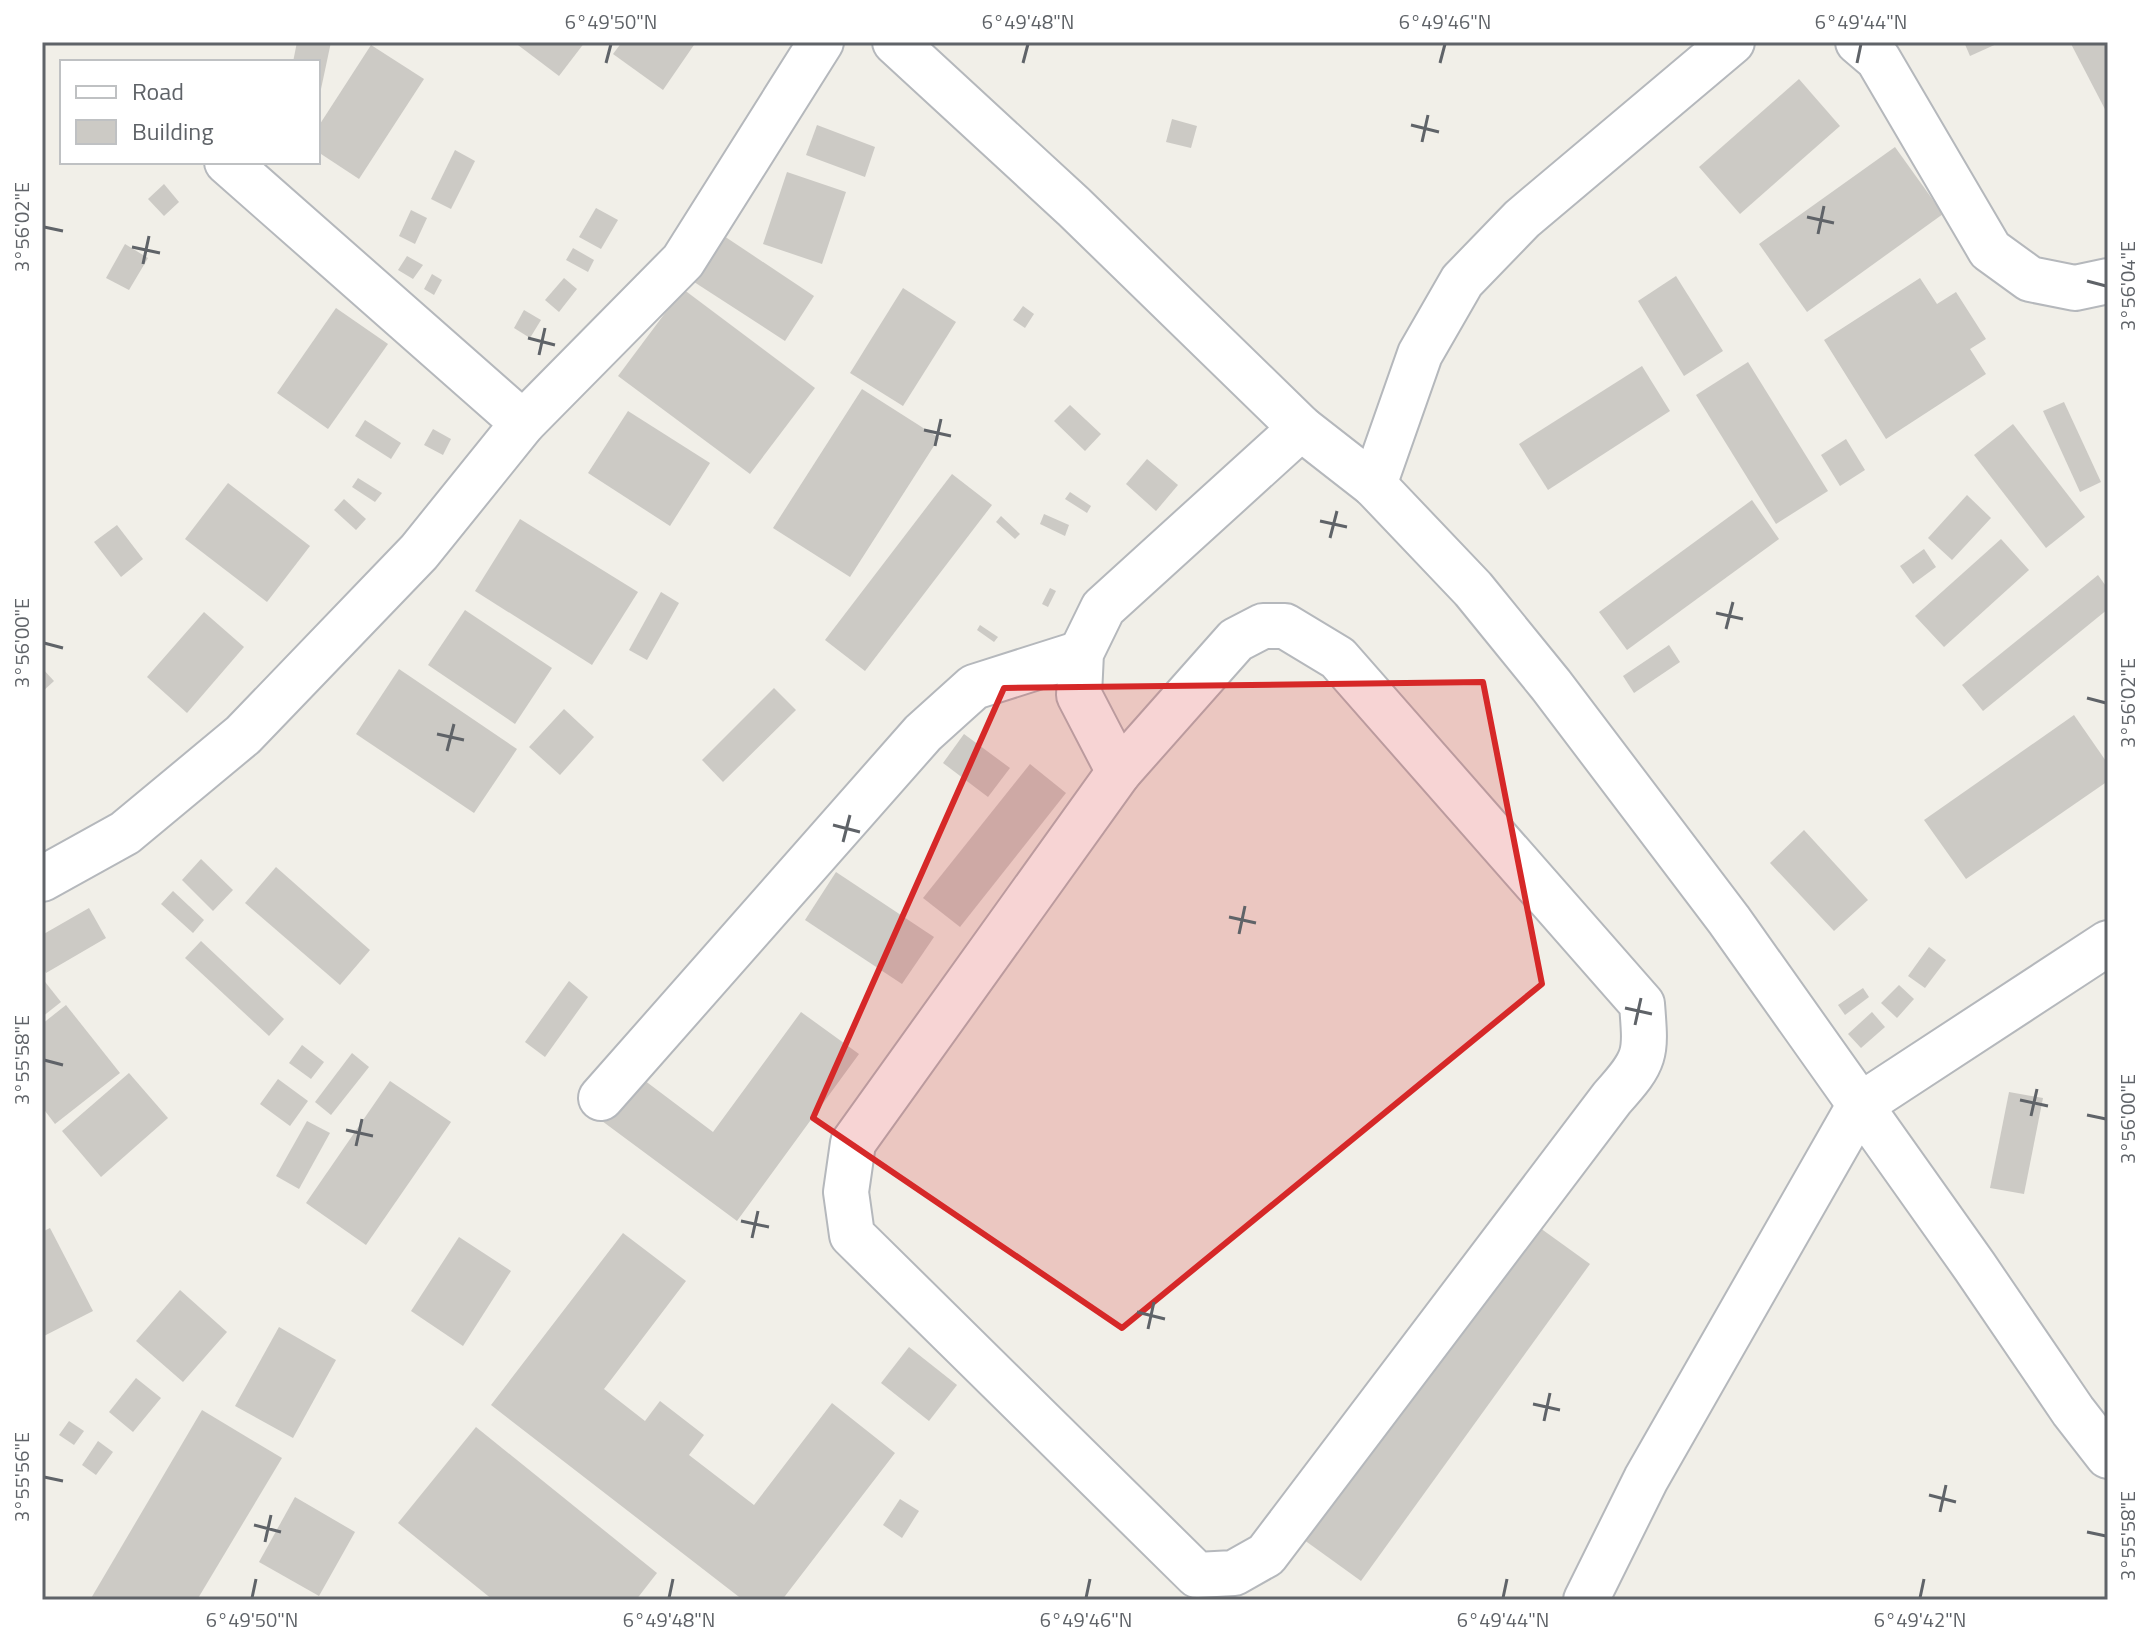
<svg xmlns="http://www.w3.org/2000/svg" width="2150" height="1642" viewBox="0 0 2150 1642" font-family="'Titillium Web',sans-serif">
	<style>
		.building { fill: #cccac5 }
		.lines { fill: none; stroke-linecap: round; stroke-linejoin: round }
		.minor-casing { stroke: #b5b8bc; stroke-width: 48 }
		.minor { stroke: #fff; stroke-width: 44 }
		.marked { fill: #d62828; fill-opacity: 0.2; stroke: #d62828; stroke-width: 6; stroke-linejoin: round }
		.ticks { fill: none; stroke: #5f6368; stroke-width: 3 }
		.neatline { fill: none; stroke: #5f6368; stroke-width: 3 }
		.ticks-label { font-size: 20px; text-anchor: middle; fill: #5f6368 }
	</style>
	<rect width="100%" height="100%" fill="#f1efe8"/>
	<g class="building">
		<path d="M297 42H331L321 89 318 88V62H293Z"/>
		<path d="M514 42H585L559 76Z"/>
		<path d="M622 42H696L663 90 613 54Z"/>
		<path d="M1964 42H2001L1970 56Z"/>
		<path d="M2070 42H2108V115Z"/>
		<path d="M371 45 424 79 359 179 318 152V127Z"/>
		<path d="M1799 79 1840 126 1740 214 1699 167Z"/>
		<path d="M1172 119 1197 126 1191 148 1166 142Z"/>
		<path d="M817 125 875 147 865 177 806 155Z"/>
		<path d="M1895 147 1943 214 1807 312 1759 244Z"/>
		<path d="M455 150 475 161 451 209 431 199Z"/>
		<path d="M787 172 846 192 822 264 763 244Z"/>
		<path d="M164 184 179 202 164 216 148 199Z"/>
		<path d="M596 208 618 220 601 249 579 237Z"/>
		<path d="M411 210 427 218 415 244 399 236Z"/>
		<path d="M721 234 814 296 785 341 691 280Z"/>
		<path d="M125 244 148 258 129 290 106 278Z"/>
		<path d="M573 248 594 260 588 272 566 260Z"/>
		<path d="M407 256 423 265 413 279 398 270Z"/>
		<path d="M432 274 442 280 434 295 424 289Z"/>
		<path d="M1676 276 1723 351 1684 376 1638 301Z"/>
		<path d="M564 278 577 289 559 312 545 300Z"/>
		<path d="M1920 278 1937 304 1956 292 1986 339 1970 349 1986 374 1886 439 1824 340Z"/>
		<path d="M903 288 956 322 903 406 850 373Z"/>
		<path d="M683 289 815 388 750 474 618 376Z"/>
		<path d="M1023 306 1034 314 1025 328 1013 320Z"/>
		<path d="M336 308 388 344 328 429 277 393Z"/>
		<path d="M524 310 541 320 530 338 514 328Z"/>
		<path d="M1748 362 1828 491 1776 524 1696 395Z"/>
		<path d="M1642 366 1670 411 1548 490 1519 444Z"/>
		<path d="M862 389 939 438 850 577 773 528Z"/>
		<path d="M2064 402 2101 482 2080 492 2043 411Z"/>
		<path d="M1070 405 1101 434 1085 451 1054 421Z"/>
		<path d="M628 411 710 463 670 526 588 473Z"/>
		<path d="M365 420 401 443 391 459 355 436Z"/>
		<path d="M2013 424 2085 517 2046 548 1974 455Z"/>
		<path d="M433 429 451 439 443 455 424 445Z"/>
		<path d="M1846 439 1865 470 1840 486 1821 455Z"/>
		<path d="M1147 459 1178 485 1156 511 1126 484Z"/>
		<path d="M952 474 992 505 865 671 825 640Z"/>
		<path d="M358 478 382 493 375 502 352 487Z"/>
		<path d="M228 483 310 546 267 602 185 539Z"/>
		<path d="M1070 492 1091 506 1087 513 1065 499Z"/>
		<path d="M1967 495 1991 518 1952 560 1928 538Z"/>
		<path d="M344 499 366 519 356 530 334 510Z"/>
		<path d="M1752 500 1779 539 1627 650 1599 612Z"/>
		<path d="M1044 514 1069 525 1065 536 1040 524Z"/>
		<path d="M1001 516 1020 534 1015 539 996 522Z"/>
		<path d="M520 519 638 592 592 665 475 591Z"/>
		<path d="M117 525 143 559 121 577 94 542Z"/>
		<path d="M2001 539 2029 570 1944 647 1915 616Z"/>
		<path d="M1924 549 1936 567 1913 584 1900 566Z"/>
		<path d="M2098 575 2108 589V609L1983 711 1962 685Z"/>
		<path d="M1050 588 1056 591 1048 607 1042 604Z"/>
		<path d="M661 592 679 603 647 660 629 650Z"/>
		<path d="M465 610 552 668 515 724 428 665Z"/>
		<path d="M204 612 244 647 187 713 147 677Z"/>
		<path d="M980 625 998 637 994 642 977 630Z"/>
		<path d="M1669 645 1680 662 1634 693 1623 676Z"/>
		<path d="M42 668 54 681 42 692Z"/>
		<path d="M399 669 517 749 474 813 356 734Z"/>
		<path d="M774 688 796 710 723 782 702 760Z"/>
		<path d="M564 709 594 737 560 775 529 747Z"/>
		<path d="M2074 715 2108 764V781L1966 879 1924 820Z"/>
		<path d="M964 734 1010 768 988 797 943 763Z"/>
		<path d="M1030 764 1066 793 960 927 923 898Z"/>
		<path d="M1804 830 1868 900 1834 931 1770 863Z"/>
		<path d="M201 859 233 890 213 911 182 880Z"/>
		<path d="M276 867 370 950 340 985 245 903Z"/>
		<path d="M836 872 934 937 902 984 805 920Z"/>
		<path d="M173 891 204 920 193 933 161 904Z"/>
		<path d="M89 908 106 938 46 973 42 965V935Z"/>
		<path d="M201 941 284 1019 269 1036 185 958Z"/>
		<path d="M1929 947 1946 960 1925 988 1908 976Z"/>
		<path d="M42 978 61 1002 42 1017Z"/>
		<path d="M569 981 588 997 545 1057 525 1042Z"/>
		<path d="M1899 985 1914 999 1897 1018 1881 1003Z"/>
		<path d="M1863 988 1869 997 1845 1015 1838 1005Z"/>
		<path d="M66 1005 120 1073 55 1124 42 1107V1024Z"/>
		<path d="M801 1012 859 1054 737 1221 602 1121 636 1074 713 1132Z"/>
		<path d="M1872 1012 1885 1027 1861 1048 1848 1034Z"/>
		<path d="M302 1045 324 1062 311 1079 289 1063Z"/>
		<path d="M352 1053 369 1067 331 1115 315 1102Z"/>
		<path d="M129 1073 168 1118 101 1177 62 1131Z"/>
		<path d="M278 1079 308 1101 290 1126 260 1104Z"/>
		<path d="M390 1081 451 1122 366 1245 306 1203Z"/>
		<path d="M2009 1092 2043 1098 2024 1194 1990 1188Z"/>
		<path d="M307 1121 330 1133 299 1189 276 1176Z"/>
		<path d="M1529 1220 1590 1264 1361 1581 1300 1537Z"/>
		<path d="M50 1228 93 1311 42 1337V1232Z"/>
		<path d="M623 1233 686 1281 604 1389 645 1421 660 1401 704 1435 689 1455 754 1505 832 1403 895 1453 782 1600H743L491 1405Z"/>
		<path d="M459 1237 511 1271 463 1346 411 1311Z"/>
		<path d="M180 1290 227 1332 183 1382 136 1341Z"/>
		<path d="M279 1327 336 1360 293 1438 235 1406Z"/>
		<path d="M909 1347 957 1385 929 1421 881 1383Z"/>
		<path d="M136 1378 161 1398 133 1432 109 1412Z"/>
		<path d="M202 1410 282 1458 197 1600H90Z"/>
		<path d="M69 1421 84 1431 74 1445 59 1435Z"/>
		<path d="M476 1427 657 1573 636 1600H493L398 1523Z"/>
		<path d="M98 1441 113 1452 96 1475 82 1465Z"/>
		<path d="M295 1497 355 1532 319 1596 259 1562Z"/>
		<path d="M900 1499 919 1511 902 1538 883 1525Z"/>
	</g>
	<g class="lines">
		<defs>
			<g id="minor">
				<path d="M895 42 1074 207 1301 428 1374 485 1473 589 1551 685 1729 920 1975 1267 2073 1411 2108 1456"/>
				<path d="M1858 42 1878 59 1990 250 2030 279 2075 288 2108 281"/>
				<path d="M227 162 523 423"/>
				<path d="M1374 485 1420 354 1462 281 1522 219 1732 42"/>
				<path d="M1263 626H1285L1338 658 1642 1004C1646 1055 1647 1059 1612 1098L1266 1555 1234 1573 1197 1575 852 1235 846 1192 853 1143 1119 772 1236 640Z"/>
				<path d="M1119 772 1079 695 1081 653 1103 608 1301 428"/>
				<path d="M42 879 125 833 243 735 419 552 523 423 683 261 821 42"/>
				<path d="M601 1098 923 733 974 687 1081 653"/>
				<path d="M1586 1600 1646 1479 1859 1106 2108 943"/>
			</g>
		</defs>
		<use href="#minor" class="minor-casing"/>
		<use href="#minor" class="minor"/>
	</g>
	<path class="marked" d="M1483 682 1542 984 1122 1328 813 1118 1004 688Z"/>
	<path class="ticks" d="M606 63 611 44M1023 63 1028 44M1440 63 1445 44M1857 63 1861 44M1411 125 1439 132M1422 142 1428 115M1807 217 1834 223M44 227 63 231M1818 234 1824 206M132 247 160 253M143 264 149 236M2087 281 2106 286M528 338 555 345M539 355 545 328M924 430 951 436M935 446 941 419M1320 521 1347 527M1330 538 1337 511M1716 613 1743 619M1726 629 1733 602M44 643 63 648M2087 698 2106 703M437 734 464 740M447 751 454 724M833 825 860 832M843 842 850 815M1229 917 1256 923M1239 934 1245 906M1625 1008 1652 1014M1635 1025 1641 998M44 1060 63 1065M2020 1100 2048 1106M2087 1115 2106 1119M2031 1116 2037 1089M346 1130 373 1136M356 1146 362 1119M741 1221 769 1227M752 1238 758 1211M1137 1312 1165 1319M1148 1329 1154 1302M1533 1404 1560 1410M1544 1421 1550 1393M44 1477 63 1481M1929 1495 1956 1502M1940 1512 1946 1485M254 1525 281 1532M2087 1532 2106 1536M265 1542 271 1515M252 1598 256 1579M669 1598 673 1579M1086 1598 1090 1579M1503 1598 1507 1579M1920 1598 1924 1579"/>
	<rect width="2150" height="1642" fill="none" stroke="#ffffff" stroke-width="88"/>
	<rect x="60" y="60" width="260" height="104" fill="#ffffff" stroke="#bfc1c3" stroke-width="2"/>
	<rect x="76" y="86" width="40" height="12" fill="#ffffff" stroke="#bfc1c3" stroke-width="2"/>
	<text x="132" y="100" font-size="24" fill="#5f6368">Road</text>
	<rect x="76" y="120" width="40" height="24" fill="#cccac5" stroke="#bfc1c3" stroke-width="2"/>
	<text x="132" y="140" font-size="24" fill="#5f6368">Building</text>
	<rect x="44" y="44" width="2062" height="1554" class="neatline"/>
	<g class="ticks-label">
		<text x="611" y="29">6°49'50"N</text>
		<text x="1028" y="29">6°49'48"N</text>
		<text x="1445" y="29">6°49'46"N</text>
		<text x="1861" y="29">6°49'44"N</text>
		<text transform="translate(22 227) rotate(-90)" y="7">3°56'02"E</text>
		<text transform="translate(2128 286) rotate(-90)" y="7">3°56'04"E</text>
		<text transform="translate(22 643) rotate(-90)" y="7">3°56'00"E</text>
		<text transform="translate(2128 703) rotate(-90)" y="7">3°56'02"E</text>
		<text transform="translate(22 1060) rotate(-90)" y="7">3°55'58"E</text>
		<text transform="translate(2128 1119) rotate(-90)" y="7">3°56'00"E</text>
		<text transform="translate(22 1477) rotate(-90)" y="7">3°55'56"E</text>
		<text transform="translate(2128 1536) rotate(-90)" y="7">3°55'58"E</text>
		<text x="252" y="1627">6°49'50"N</text>
		<text x="669" y="1627">6°49'48"N</text>
		<text x="1086" y="1627">6°49'46"N</text>
		<text x="1503" y="1627">6°49'44"N</text>
		<text x="1920" y="1627">6°49'42"N</text>
	</g>
</svg>
